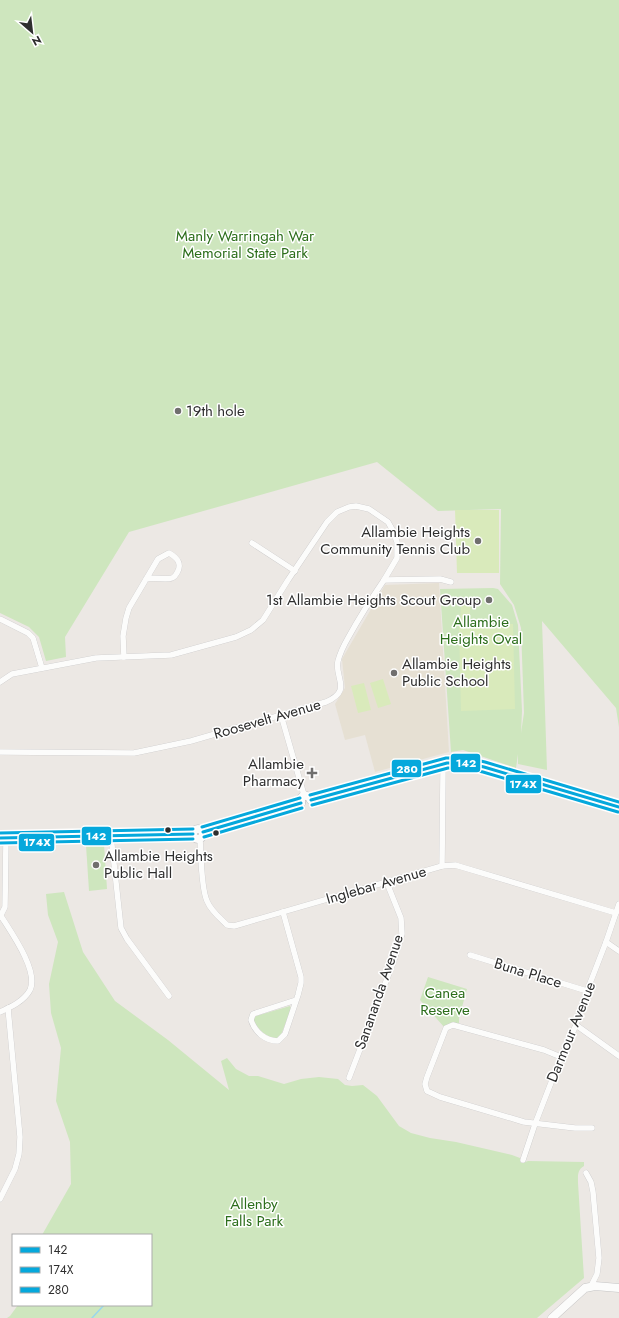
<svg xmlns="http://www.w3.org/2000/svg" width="619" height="1318" viewBox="0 0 619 1318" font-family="Jost,sans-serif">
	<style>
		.education { fill: #e6e0d3 }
		.green { fill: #cee6be }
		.pitch { fill: #d9eabb }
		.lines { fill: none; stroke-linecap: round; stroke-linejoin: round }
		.stream { stroke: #99d6ec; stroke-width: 1.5 }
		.street-casing { stroke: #c5c4c5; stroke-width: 6 }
		.secondary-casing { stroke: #c5c4c5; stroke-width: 9 }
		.street { stroke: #fcfcfb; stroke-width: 5.5 }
		.secondary { stroke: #fcfcfb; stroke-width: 8 }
		.bus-1-casing { stroke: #fff; stroke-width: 6 }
		.bus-2-casing { stroke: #fff; stroke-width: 6 }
		.bus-3-casing { stroke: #fff; stroke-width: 6 }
		.bus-1 { stroke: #05a8dc; stroke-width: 3 }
		.bus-2 { stroke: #05a8dc; stroke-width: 3 }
		.bus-3 { stroke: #05a8dc; stroke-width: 3 }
		.poi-dot { fill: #706f6e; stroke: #fff; stroke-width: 1.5 }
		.bus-dot { fill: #2e2e2e; stroke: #fff; stroke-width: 1.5 }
		.labels { text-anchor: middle; stroke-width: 3; stroke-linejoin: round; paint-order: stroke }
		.park-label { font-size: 15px; fill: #2c6e1b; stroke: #fff }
		.poi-label { font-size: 15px; fill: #2e2e2e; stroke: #fff; text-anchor: start }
		.street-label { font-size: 15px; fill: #2e2e2e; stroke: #fff }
		.line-badge { stroke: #fff; stroke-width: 1.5 }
		.badge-label { font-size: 11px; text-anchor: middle; font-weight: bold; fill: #fff }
	</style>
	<rect width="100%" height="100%" fill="#ece8e4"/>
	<path class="education" d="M439 583 449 752 375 772 365 735 345 740 335 704 345 688 342 659 385 585Z"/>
	<g class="green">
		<path d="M0 0H619V727L616 708 542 621 547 770 518 764V754L516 768 463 750 451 752 440 589 493 588 498 589 512 605 518 625 522 711 521 733 524 713 521 628 514 605 500 584 501 509 438 511 377 462 129 532 65 637 66 657 46 661 39 637 29 627 0 613Z"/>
		<path d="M104 844 107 889 89 891 86 845Z"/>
		<path d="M64 892 83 952 115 1001 168 1040 229 1090 221 1061 227 1058 236 1069 249 1076H258L284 1084 301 1079 319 1077 338 1079 345 1085 352 1086 363 1085 377 1096 399 1126 411 1133 430 1138 456 1142 512 1155 520 1158 521 1163H523L528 1161 584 1162V1166C577 1170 578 1176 578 1183L584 1278 537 1318H7L10 1316 18 1305H151V1235H42L71 1184 70 1142 56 1101 61 1048 51 1013 49 984 58 942 48 915 46 894Z"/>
		<path d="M428 977 467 989 459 1018V1023H450L445 1028 420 1000Z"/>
		<path d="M290 1006 291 1009 281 1035 278 1038C267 1039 258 1029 253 1020L256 1016Z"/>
	</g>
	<g class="pitch">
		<path d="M455 510H499V573H457Z"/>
		<path d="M461 603H470V625L513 624 515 709 461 711 459 626 460 625Z"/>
		<path d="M383 679 391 704 378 708 370 683Z"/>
		<path d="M364 683 371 710 358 713 351 686Z"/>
	</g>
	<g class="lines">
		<path class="stream" d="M92 1318 104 1305"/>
		<defs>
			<g id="street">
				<path d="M252 543 295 571"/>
				<path d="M0 619 28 633 33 638 42 668"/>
				<path d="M124 657 123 636 126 618 129 608 158 559 169 553C176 557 182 562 178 571 177 573 175 577 172 578 167 580 154 577 146 579"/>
				<path d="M0 682 12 674 96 658 171 655 236 637 251 630 263 620 288 580 327 522 337 512 349 507 356 506 369 509 388 522 393 531 397 542V558L384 580"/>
				<path d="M281 715 304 795"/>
				<path d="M0 752 134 753 191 741 326 702C353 690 334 678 338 661 340 653 344 645 348 638 359 618 371 599 384 580L440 579 451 582"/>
				<path d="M440 764 443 772 442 866"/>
				<path d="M111 836 121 928 127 939 169 996"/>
				<path d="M200 839C201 854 201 888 207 901 211 911 220 918 227 925L234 926 241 924 442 866 455 865 616 913"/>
				<path d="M283 912 301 977V983L298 995 285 1034 278 1041C265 1041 255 1032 251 1020L253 1014 296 1000"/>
				<path d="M0 917 5 907 6 838"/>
				<path d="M606 942 619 951"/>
				<path d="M470 955 587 991"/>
				<path d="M0 1012C11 1007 24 1001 30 990 39 971 11 932 1 916"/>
				<path d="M576 1025 619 1056"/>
				<path d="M561 1057 544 1050 453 1025 446 1028 427 1077 425 1084 427 1091 440 1097 524 1122 575 1128H592"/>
				<path d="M349 1078 393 963 402 934 401 918 387 883"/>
				<path d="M523 1160 535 1124 561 1057 576 1025 587 991 606 942 619 904"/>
				<path d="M586 1173 591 1182 593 1192 599 1258 597 1274 591 1286"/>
				<path d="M0 1199 15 1169 19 1154 20 1137 8 1008"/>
			</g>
			<g id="secondary">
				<path d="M311 800 447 763H466L484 767 619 807"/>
				<path d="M301 803V798L304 795 309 797 311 800"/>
				<circle cx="198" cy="834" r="5"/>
				<path d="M203 832 301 803"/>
				<path d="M0 838 193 834"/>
				<path d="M552 1318 585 1288 595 1286 619 1288"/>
			</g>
		</defs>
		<use href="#street" class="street-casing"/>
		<use href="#secondary" class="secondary-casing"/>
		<use href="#street" class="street"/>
		<use href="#secondary" class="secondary"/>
		<defs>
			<g id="bus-1">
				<path d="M311 800 447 763H466L484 767 619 807"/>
				<path d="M203 832 301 803"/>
				<path d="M0 838 193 834"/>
			</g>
			<g id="bus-2">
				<path d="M312 805 448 768H465L483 772 618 812"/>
				<path d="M204 837 302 808"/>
				<path d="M0 843 193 839"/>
			</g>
			<g id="bus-3">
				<path d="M310 795 446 758H467L485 762 619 802"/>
				<path d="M202 827 300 798"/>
				<path d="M0 833 193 829"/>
			</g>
		</defs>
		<use href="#bus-1" class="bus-1-casing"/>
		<use href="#bus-2" class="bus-2-casing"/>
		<use href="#bus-3" class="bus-3-casing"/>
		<use href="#bus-1" class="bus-1"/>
		<use href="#bus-2" class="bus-2"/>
		<use href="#bus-3" class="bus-3"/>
	</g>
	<g class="poi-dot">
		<circle cx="178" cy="411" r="4"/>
		<circle cx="478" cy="541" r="4"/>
		<circle cx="489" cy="600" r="4"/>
		<circle cx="394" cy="673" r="4"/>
		<path d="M310 767h4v4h4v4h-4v4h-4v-4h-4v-4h4z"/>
		<circle cx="96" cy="865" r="4"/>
	</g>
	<g class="bus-dot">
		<circle cx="168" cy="830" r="3.5"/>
		<circle cx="216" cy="833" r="3.5"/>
	</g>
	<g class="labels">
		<g class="park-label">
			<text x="245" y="241">Manly Warringah War<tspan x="245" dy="17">Memorial State Park</tspan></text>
			<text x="481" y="627">Allambie<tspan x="481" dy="17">Heights Oval</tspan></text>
			<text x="445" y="998">Canea<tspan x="445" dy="17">Reserve</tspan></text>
			<text x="254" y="1209">Allenby<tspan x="254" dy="17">Falls Park</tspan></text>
		</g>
		<g class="poi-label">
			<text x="186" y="416">19th hole</text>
			<text x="470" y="537" text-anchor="end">Allambie Heights<tspan x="470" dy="17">Community Tennis Club</tspan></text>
			<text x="481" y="605" text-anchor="end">1st Allambie Heights Scout Group</text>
			<text x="402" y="669">Allambie Heights<tspan x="402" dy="17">Public School</tspan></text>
			<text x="304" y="769" text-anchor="end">Allambie<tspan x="304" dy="17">Pharmacy</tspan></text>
			<text x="104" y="861">Allambie Heights<tspan x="104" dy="17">Public Hall</tspan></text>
		</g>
		<g class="street-label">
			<text transform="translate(267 719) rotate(-16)" y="5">Roosevelt Avenue</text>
			<text transform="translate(376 885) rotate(-16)" y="5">Inglebar Avenue</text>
			<text transform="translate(528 973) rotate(17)" y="5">Buna Place</text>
			<text transform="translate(379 992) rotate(-71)" y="5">Sanananda Avenue</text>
			<text transform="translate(571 1032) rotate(-68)" y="5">Darmour Avenue</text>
		</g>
	</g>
	<g class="line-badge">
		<rect x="450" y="753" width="31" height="20" rx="4" fill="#05a8dc"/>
		<rect x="391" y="759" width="31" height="19" rx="4" fill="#05a8dc"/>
		<rect x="505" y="774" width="37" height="20" rx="4" fill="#05a8dc"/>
		<rect x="81" y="826" width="31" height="20" rx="4" fill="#05a8dc"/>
		<rect x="18" y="833" width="37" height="19" rx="4" fill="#05a8dc"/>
	</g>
	<g class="badge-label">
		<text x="466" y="767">142</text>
		<text x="407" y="773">280</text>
		<text x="523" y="788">174X</text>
		<text x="96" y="840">142</text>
		<text x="37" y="846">174X</text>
	</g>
	<rect x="12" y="1234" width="140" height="72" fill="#ffffff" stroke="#ababab"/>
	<rect x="20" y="1247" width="20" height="6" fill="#05a8dc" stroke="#ababab"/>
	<text x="48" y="1254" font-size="12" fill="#2e2e2e">142</text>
	<rect x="20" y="1267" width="20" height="6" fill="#05a8dc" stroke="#ababab"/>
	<text x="48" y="1274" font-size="12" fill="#2e2e2e">174X</text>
	<rect x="20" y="1287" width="20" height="6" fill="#05a8dc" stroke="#ababab"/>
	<text x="48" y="1294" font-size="12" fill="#2e2e2e">280</text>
	<g transform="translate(32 32) rotate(152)" stroke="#ffffff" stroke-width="3" paint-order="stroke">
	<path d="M0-3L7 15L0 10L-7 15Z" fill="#2e2e2e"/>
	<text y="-6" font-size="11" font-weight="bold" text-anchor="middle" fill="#2e2e2e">N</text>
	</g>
</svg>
